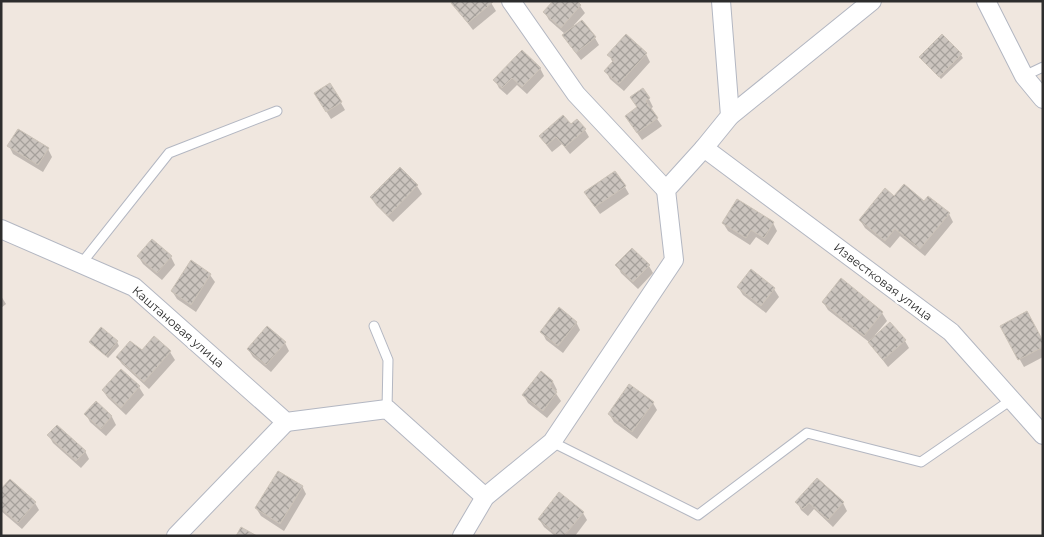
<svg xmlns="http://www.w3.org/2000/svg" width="1044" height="537" viewBox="0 0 1044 537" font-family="Montserrat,sans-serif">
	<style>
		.shadow { fill: #0003 }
		.building { fill: url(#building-cross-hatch); stroke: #ccc3b8 }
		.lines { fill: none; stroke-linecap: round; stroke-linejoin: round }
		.service-casing { stroke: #b3b7c2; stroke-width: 11 }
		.minor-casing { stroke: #b3b7c2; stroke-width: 20 }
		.service { stroke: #fff; stroke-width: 9 }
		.minor { stroke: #fff; stroke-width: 18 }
		.labels { text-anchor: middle; stroke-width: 5; stroke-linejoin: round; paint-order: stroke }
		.street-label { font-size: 12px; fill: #2d2d2d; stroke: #fff }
	</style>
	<defs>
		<pattern id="building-cross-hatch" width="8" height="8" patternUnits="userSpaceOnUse" patternTransform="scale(1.25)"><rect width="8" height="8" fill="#cbc4be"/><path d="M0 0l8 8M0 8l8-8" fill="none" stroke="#a5a09b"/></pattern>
	</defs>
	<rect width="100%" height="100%" fill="#f0e7df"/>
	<g class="shadow">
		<path d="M490 1 496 11 473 30 452 3Z"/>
		<path d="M580 6 585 13 574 25 595 38 599 45 581 60 568 43 564 36 565 34 549 20 545 13Z"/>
		<path d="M646 54 650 62 624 91 610 79 606 71 613 63 609 55Z"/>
		<path d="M961 55 963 58 941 79 921 58Z"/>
		<path d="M540 68 544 76 527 94 517 85 507 95 499 88 495 80Z"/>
		<path d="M632 97 649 99 653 107 650 109 662 126 642 140 631 124 638 108Z"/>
		<path d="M320 101 341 103 345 110 331 119Z"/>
		<path d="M571 126 585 130 589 137 570 154 562 144 552 152 540 137Z"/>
		<path d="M9 146 48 149 52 157 43 172 13 154Z"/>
		<path d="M400 169 417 186 422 194 393 222 376 205 371 197Z"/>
		<path d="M625 187 629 194 600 214 590 200Z"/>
		<path d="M894 198 924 203 949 214 953 222 925 256 900 236 890 248 865 228 860 220Z"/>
		<path d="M723 223H773L777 231 768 245 756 237 750 245 728 231Z"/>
		<path d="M138 256 171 257 175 265 162 280 143 264Z"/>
		<path d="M617 265 649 266 653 273 638 289 621 273Z"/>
		<path d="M210 275 215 282 196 312 177 299 172 291Z"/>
		<path d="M841 280 882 313 887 321 875 335 905 341 909 348 888 367 869 342 828 310 823 302Z"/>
		<path d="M738 287 774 289 779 297 766 313 743 295Z"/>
		<path d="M1 296 6 304 1 308Z"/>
		<path d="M576 322 580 330 563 353 546 340 542 332Z"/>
		<path d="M1001 326 1043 343V357L1024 367Z"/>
		<path d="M154 338 170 352 175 360 149 389 122 364 117 357 142 352Z"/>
		<path d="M91 342H117L119 346 108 358Z"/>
		<path d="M285 343 289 351 271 372 253 357 248 349Z"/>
		<path d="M121 371 139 387 144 395 126 415 108 398 103 391Z"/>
		<path d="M541 373 553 382 557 390 555 392 561 401 547 418 528 403 524 396Z"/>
		<path d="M96 403 112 417 116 425 106 436 90 422 86 414Z"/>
		<path d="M653 403 657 410 637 439 614 422 609 414Z"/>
		<path d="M49 436 85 451 89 459 81 468 53 443Z"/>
		<path d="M817 480 843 503 847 511 833 527 814 509 808 516 801 510 797 502Z"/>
		<path d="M302 486 306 494 284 531 261 516 256 508Z"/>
		<path d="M1 491 35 503 39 510 22 529 1 511Z"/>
		<path d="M583 513 587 520 575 536H555L544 527 539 519Z"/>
	</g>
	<g class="building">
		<path d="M452 1H492L493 2 468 23 451 3Z"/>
		<path d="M553 1H577L581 5 561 28 543 12Z"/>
		<path d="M582 20 596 37 576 53 562 35Z"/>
		<path d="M626 34 647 53 619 84 604 71 614 60 607 55Z"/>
		<path d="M942 34 962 54 939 77 919 57Z"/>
		<path d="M522 50 541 68 522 87 512 78 502 88 493 80Z"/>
		<path d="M330 83 342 102 326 112 314 93Z"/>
		<path d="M643 88 650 98 646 101 658 118 637 133 625 116 637 107 630 97Z"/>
		<path d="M563 115 571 124 577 119 586 129 565 147 556 137 547 145 539 136Z"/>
		<path d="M18 129 49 148 38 165 7 146Z"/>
		<path d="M400 167 418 185 388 216 370 197Z"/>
		<path d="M615 171 626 186 595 207 584 192Z"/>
		<path d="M904 184 924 201 928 196 950 213 920 249 895 229 885 241 859 220 885 188 894 196Z"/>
		<path d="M737 199 774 222 764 238 751 230 746 238 722 223Z"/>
		<path d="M152 239 172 256 157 273 137 256Z"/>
		<path d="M632 248 650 265 633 282 615 265Z"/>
		<path d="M191 260 211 274 191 305 171 291Z"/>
		<path d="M751 269 775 288 761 306 737 287Z"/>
		<path d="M841 278 883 312 864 336 822 302Z"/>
		<path d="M559 307 577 322 558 346 540 332Z"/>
		<path d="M1027 311 1043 341V347L1018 360 1000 326Z"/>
		<path d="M890 322 906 340 883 360 868 342Z"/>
		<path d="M267 326 286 342 266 365 247 349Z"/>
		<path d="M101 327 118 341 106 356 89 342Z"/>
		<path d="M154 336 171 351 144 382 116 357 130 341 142 350Z"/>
		<path d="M121 369 140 386 121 408 102 390Z"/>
		<path d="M541 371 553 381 550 386 557 392 543 411 522 395Z"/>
		<path d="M629 384 654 402 632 432 608 414Z"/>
		<path d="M96 401 112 416 101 429 84 414Z"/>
		<path d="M57 425 86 451 76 461 47 435Z"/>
		<path d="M278 471 303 486 280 524 255 508Z"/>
		<path d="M817 478 844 502 828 520 809 503 803 509 795 502Z"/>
		<path d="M10 479 36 502 18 523 1 508V489Z"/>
		<path d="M559 492 584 512 564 536H558L538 519Z"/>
		<path d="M241 527 257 536H236Z"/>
	</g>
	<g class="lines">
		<defs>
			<g id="service">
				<path d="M1024 76 1043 67"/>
				<path d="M81 264 169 153 277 111"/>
				<path d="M374 326 388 360 387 409"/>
				<path d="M552 442 698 515 807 433 921 462 1011 400"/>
			</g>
			<g id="minor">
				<path d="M511 1 576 94 666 190"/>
				<path d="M986 1 1024 76 1043 99"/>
				<path d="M730 116 872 1"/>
				<path d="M704 148 951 332 1043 435"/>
				<path d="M1 229 134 287 286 422 387 409 485 497"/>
				<path d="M176 536 286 422"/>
				<path d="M462 536 485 497 552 442 674 260 666 190 704 148 730 116 721 1"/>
			</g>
		</defs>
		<use href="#service" class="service-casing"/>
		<use href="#minor" class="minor-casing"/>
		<use href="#service" class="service"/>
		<use href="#minor" class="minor"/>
	</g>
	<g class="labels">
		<g class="street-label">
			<text transform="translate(883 282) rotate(37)" y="4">Известковая улица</text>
			<text transform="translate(178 327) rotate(41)" y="4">Каштановая улица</text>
		</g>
	</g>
	<rect width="1044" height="537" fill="none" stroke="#2d2d2d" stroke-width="5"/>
</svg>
